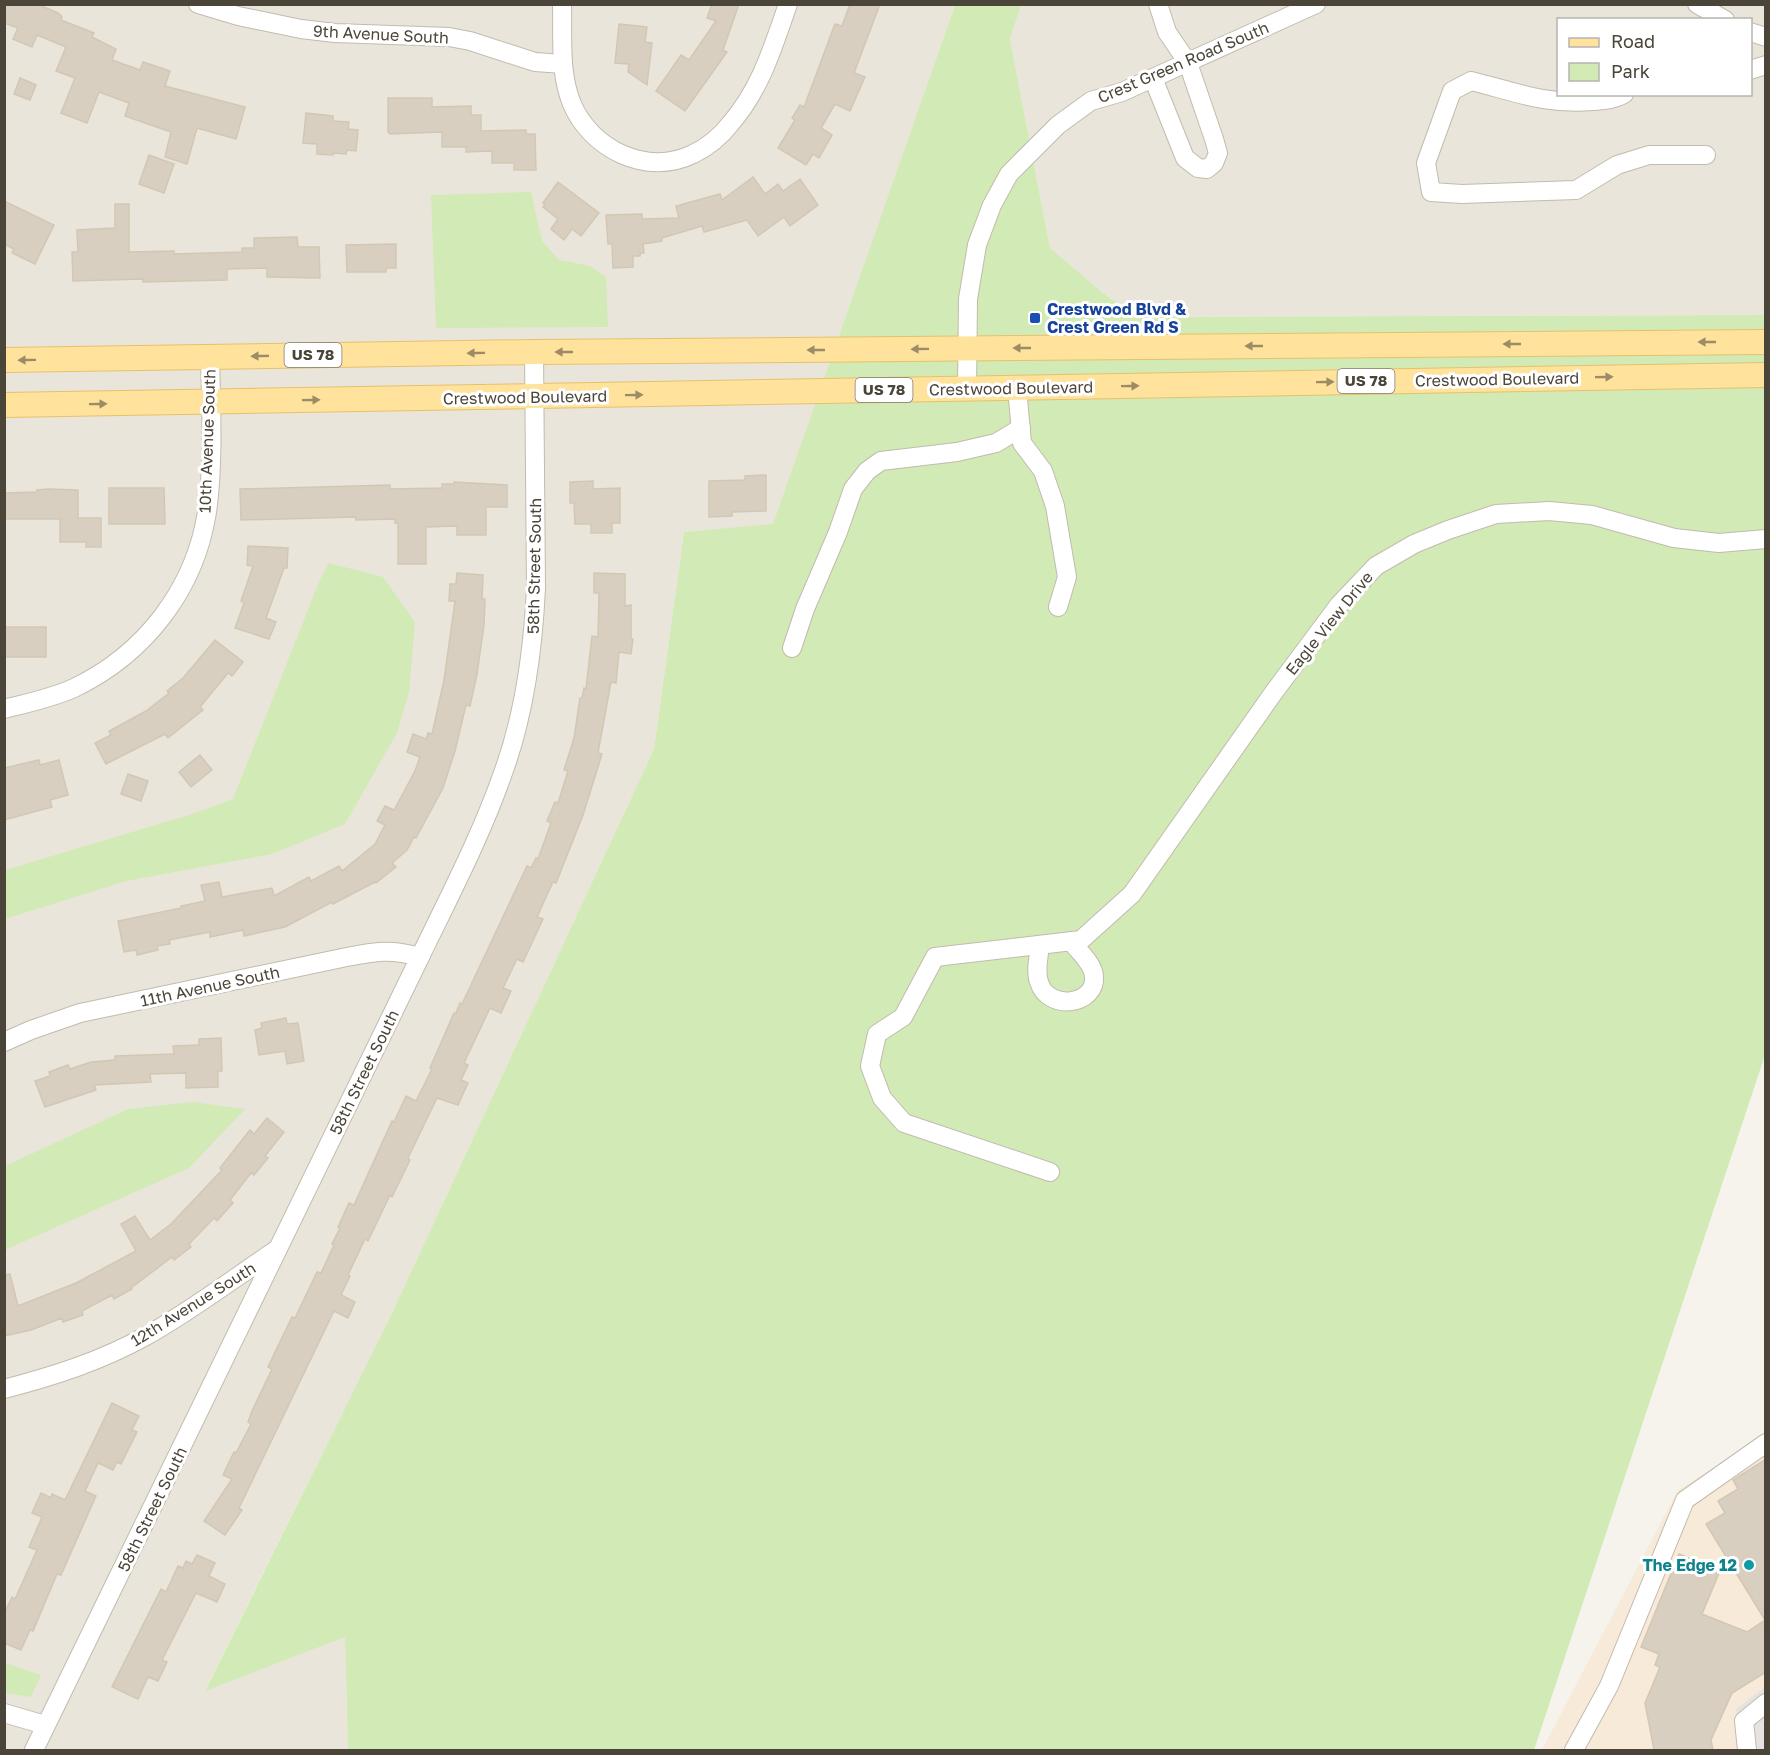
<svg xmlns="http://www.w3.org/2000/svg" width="1770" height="1755" viewBox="0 0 1770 1755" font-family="'Golos Text',sans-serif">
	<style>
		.residential { fill: #eae5da; fill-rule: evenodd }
		.commercial { fill: #f7ead8 }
		.green { fill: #d2eab5 }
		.parking { fill: #e5e3e0 }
		.building { fill: #d8cfc1; stroke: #d3c7b4; stroke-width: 1.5 }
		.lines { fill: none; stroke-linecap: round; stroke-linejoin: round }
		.minor-casing { stroke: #c2bbae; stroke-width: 20 }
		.major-casing { stroke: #e6c16a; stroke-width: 26 }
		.minor { stroke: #fff; stroke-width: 18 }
		.major { stroke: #ffe39c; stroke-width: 24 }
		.oneway { fill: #9c8c66 }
		.transit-dot { fill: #1a4fb4; stroke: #fff; stroke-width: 2 }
		.culture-dot { fill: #0f9aa8; stroke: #fff; stroke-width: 2 }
		.labels { text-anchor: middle; stroke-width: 6; stroke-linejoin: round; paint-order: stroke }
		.shield { fill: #fff; stroke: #817c74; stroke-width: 1.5 }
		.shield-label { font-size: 15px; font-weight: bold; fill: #4b4439 }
		.street-label { font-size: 16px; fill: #4b4439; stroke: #fff }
		.transit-label { font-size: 16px; font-weight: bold; fill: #164399; stroke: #fff; text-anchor: start }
		.culture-label { font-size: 16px; font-weight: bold; fill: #0d838f; stroke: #fff; text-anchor: end }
	</style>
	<rect width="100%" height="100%" fill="#f6f3ec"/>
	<g class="residential">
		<path d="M1021 4 1765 5V315L1140 317 1108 297 1050 248 1010 39ZM1558 20H1750V94H1558Z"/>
		<path d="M5 5H955L773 525 684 532 654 749 391 1315 205 1690 345 1636 348 1750H5Z"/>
	</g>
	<path class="commercial" d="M1765 1436V1750H1542L1678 1490Z"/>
	<g class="green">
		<path d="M955 5H1021L1010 39 1050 248 1108 297 1140 317 1765 315V1055L1534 1750H348L345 1637 205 1691 391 1315 654 749 684 532 773 524Z"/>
		<path d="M531 192 542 241 559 260 590 266 606 277 608 327 436 328 431 195Z"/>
		<path d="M329 563 383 577 415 622 409 692 397 733 345 824 272 854 126 881 5 919V870L189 815 233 799 319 582Z"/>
		<path d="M193 1102 245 1109 189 1168 5 1250V1166L128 1109Z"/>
		<path d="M5 1663 41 1675 31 1697 5 1693Z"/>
	</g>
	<path class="parking" d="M1765 1687V1750H1739L1736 1709Z"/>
	<g class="building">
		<path d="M4 4H37L58 13 62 17 61 20 94 33 92 37 116 49 112 60 140 70 143 62 170 71 165 86 245 107 236 139 197 128 187 164 165 157 171 132 125 116 129 103 99 92 87 123 61 113 75 78 56 71 66 47 37 35 32 47 13 39 18 28 4 23Z"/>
		<path d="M712 4H739L723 50 727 52 685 111 656 91 681 55 689 60 716 21 707 18Z"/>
		<path d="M850 4H880L854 73 865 77 850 111 835 104 821 128 832 135 819 158 813 154 806 165 778 148 795 120 792 118 800 105 804 107 835 24 842 26Z"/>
		<path d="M619 24 647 27 645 42 652 43 647 85 628 72 629 64 615 63Z"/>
		<path d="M20 78 36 85 30 100 14 94Z"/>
		<path d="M388 98H432V107L471 106V115H481V131L526 130V134H535L536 170H514V163H492V151L466 152V147H442V132L390 134 388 132Z"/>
		<path d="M306 113 333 116V121L349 122 348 129 358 130 356 151 347 150 346 154 333 153V155L317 154V144L303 143Z"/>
		<path d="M149 155 174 164 164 193 139 184Z"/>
		<path d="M753 177 765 194 778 184 783 191 800 179 818 205 790 226 784 217 758 236 747 220 704 232 702 226 662 238V241L643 244 644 253H640V256H633V267L613 268 612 244H608L606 215 642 214V219L679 218 676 206 720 194 722 200Z"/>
		<path d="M558 182 599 213 581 236 572 229 564 240 551 229 558 219 543 207 545 204 543 203Z"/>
		<path d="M4 201 54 225 35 264 12 253 14 249 4 244Z"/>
		<path d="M115 204H129V252L174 251V254L242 252V248H254V238L297 237 298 247H319L320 278 267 277V268L227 269V280L143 282V279L73 281 72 252H78L77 230 115 228Z"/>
		<path d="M396 244V268H386V272H347L346 245Z"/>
		<path d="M766 475V511L732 512V516L709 517V481L745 480V476Z"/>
		<path d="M593 481V489L620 488V523H612V533H591V524H575L574 503H570V482Z"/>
		<path d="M454 482 507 485V507H486V535H457V526L426 527V564H398V523H395V519L356 520V517L241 520 240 489 390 485V489L442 488V484H454Z"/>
		<path d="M109 488H164L165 524H109Z"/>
		<path d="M49 489 78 490V518H101V547H86V542H60V519H4V493L37 492V490Z"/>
		<path d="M248 546 288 548 287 568H284L266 618 276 622 269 639 235 628 244 603 241 601 253 566 247 565Z"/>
		<path d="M457 573 483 575 482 599H485L484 625 477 674 470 706 466 705 455 751 443 788 416 838 414 837 407 850 392 863 396 867 376 883 375 882 333 904 332 902 285 927 244 936 243 930 210 937V932L169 940 170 944 157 946 158 950 137 955 136 950 124 952 118 921 181 908V906L205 901 201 885 219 882 222 897 272 888 274 896 309 877 311 881 339 866 342 871 375 844 385 825 377 821 385 806 394 810 415 771 420 757 407 752 413 734 426 739 428 733 432 734 444 680 455 601H449L450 584H456Z"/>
		<path d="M594 573 625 574V606L631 605V639H633L631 654 619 652 616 683 611 682 598 753 602 754 583 815 556 883 553 882 537 917 543 919 523 962 517 959 503 988 511 991 501 1013 490 1008 464 1063 468 1065 461 1080 468 1083 458 1105 437 1098 408 1158 410 1160 392 1197 390 1195 368 1241 365 1239 348 1275 350 1276 341 1295 355 1302 348 1318 334 1311 239 1508 242 1510 225 1535 204 1521 232 1479 223 1475 234 1452 236 1453 251 1424 248 1422 252 1411 272 1369 268 1367 292 1317 295 1318 317 1272 321 1273 334 1245 332 1244 340 1228 338 1227 349 1203 354 1205 392 1121 394 1122 406 1096 416 1101 432 1069 430 1068 454 1013H456L460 1003 462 1004 527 866 531 868 536 858 538 859 551 823 547 821 555 802 558 803 568 771 564 770 574 738 580 698H582L584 688 586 689 592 636 598 637 599 593H594Z"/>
		<rect x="4" y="627" width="42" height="30"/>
		<path d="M215 640 243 662 232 676 228 673 200 707 203 710 168 738 165 734 106 764 95 743 111 735 109 731 146 711 169 693 167 691 183 678Z"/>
		<path d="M200 755 212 770 191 787 179 772Z"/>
		<path d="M39 760 40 765 59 760 68 795 50 800 52 807 4 820V768Z"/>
		<path d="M128 774 148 781 141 801 121 794Z"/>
		<path d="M286 1018 287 1024 298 1023 304 1061 287 1064 285 1051 259 1055 255 1030 262 1028 261 1023Z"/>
		<path d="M221 1038 222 1071H218V1087L186 1088V1073L150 1074 151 1082 94 1085 96 1090 45 1107 35 1081 50 1076 49 1072 68 1065 70 1069 91 1062 115 1060V1056L174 1054 173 1046 199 1045V1039Z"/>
		<path d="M267 1118 284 1132 265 1156 268 1158 254 1175 251 1173 230 1200 233 1203 217 1221 214 1218 189 1244 191 1247 174 1260 172 1257 131 1288 132 1289 114 1299 112 1295 82 1311 83 1315 63 1322 62 1318 31 1330 4 1336V1275L10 1274 18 1306 76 1283 136 1251 121 1224 135 1216 150 1240 171 1224 222 1170 220 1168 250 1130 254 1134Z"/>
		<path d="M112 1403 139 1416 132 1430 137 1432 121 1464 117 1462 113 1470 98 1463 85 1491 96 1496 61 1575 57 1574 33 1631 30 1630 21 1650 4 1643V1614L12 1597 15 1599 37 1550 29 1547 42 1517 32 1513 41 1493 51 1498 52 1494 65 1500Z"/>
		<path d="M1766 1459V1672L1732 1693 1711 1740 1713 1750H1654L1645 1703 1660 1667 1655 1665 1659 1654 1641 1647 1679 1554 1720 1571 1702 1614 1747 1632 1765 1620 1706 1524 1725 1513 1718 1501 1738 1489 1733 1480Z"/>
		<path d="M197 1555 215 1563 209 1576 225 1584 217 1602 196 1593 162 1660 167 1662 158 1681 148 1677 138 1699 112 1687 161 1589 166 1592 178 1566 183 1568 186 1561 192 1564Z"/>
	</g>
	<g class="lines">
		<defs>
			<g id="minor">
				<path d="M198 4 238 16 301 29 335 33 449 37 470 41 535 62 563 64"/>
				<path d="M562 4C563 37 559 73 572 104 591 149 647 177 693 154 708 147 721 136 731 123 761 88 773 47 788 4"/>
				<path d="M1697 4 1725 20"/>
				<path d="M1750 32 1766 37"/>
				<path d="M1750 70 1766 65"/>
				<path d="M1153 78 1185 158 1198 168 1207 169 1214 163 1218 153 1214 139 1188 63 1167 32 1158 4"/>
				<path d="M1624 94C1614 100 1605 100 1593 101 1545 105 1516 92 1471 81L1452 91 1426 163 1431 192 1462 194 1576 190 1617 165 1649 155H1706"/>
				<path d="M967 388 968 299 977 245 992 205 1009 174 1058 125 1091 101 1122 92 1316 4"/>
				<path d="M1017 388 1022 443 1043 471 1055 506 1067 577 1058 607"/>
				<path d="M792 648 805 609 838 532 853 489 867 471 881 461 957 452 996 443 1021 428"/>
				<path d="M4 709C28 703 52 698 74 688 145 654 195 589 207 512 214 464 211 405 210 356"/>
				<path d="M1040 945C1039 957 1035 971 1039 982 1048 1012 1097 1005 1094 976 1093 963 1078 951 1071 941"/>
				<path d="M4 1042 31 1030 80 1013 342 958C373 952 389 948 420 957"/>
				<path d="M1050 1172 904 1123 882 1098 870 1066 877 1034 903 1017 935 957 1081 940 1132 894 1274 692 1339 605 1376 566 1414 544 1448 530 1496 514 1549 511 1592 515 1674 538 1719 543 1766 539"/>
				<path d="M4 1389C54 1376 101 1361 146 1336 191 1311 233 1279 276 1250"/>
				<path d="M4 1713 45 1725"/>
				<path d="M34 1750 420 957C449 897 481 836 503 773 525 713 533 651 536 588L534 352"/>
				<path d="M1574 1750 1609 1686 1685 1500 1766 1443"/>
				<path d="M1747 1750 1744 1721 1766 1703"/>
			</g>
			<g id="major">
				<path d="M4 360 534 352 1766 342"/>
				<path d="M4 405 1766 375"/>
			</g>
		</defs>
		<use href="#minor" class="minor-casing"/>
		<use href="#major" class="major-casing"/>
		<use href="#minor" class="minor"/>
		<use href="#major" class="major"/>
	</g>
	<defs><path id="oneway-solid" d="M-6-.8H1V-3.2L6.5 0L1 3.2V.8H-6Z" transform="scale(1.5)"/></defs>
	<g class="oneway">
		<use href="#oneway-solid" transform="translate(1707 342) rotate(180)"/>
		<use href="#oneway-solid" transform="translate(1512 344) rotate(180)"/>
		<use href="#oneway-solid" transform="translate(1254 346) rotate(180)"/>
		<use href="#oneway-solid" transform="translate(1022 348) rotate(180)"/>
		<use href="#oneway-solid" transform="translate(920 349) rotate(179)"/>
		<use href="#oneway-solid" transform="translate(816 350) rotate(180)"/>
		<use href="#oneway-solid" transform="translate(564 352) rotate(180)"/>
		<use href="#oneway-solid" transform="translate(476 353) rotate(179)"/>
		<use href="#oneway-solid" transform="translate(260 356) rotate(179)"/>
		<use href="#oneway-solid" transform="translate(27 360) rotate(179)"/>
		<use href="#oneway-solid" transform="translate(1604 377) rotate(-1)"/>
		<use href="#oneway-solid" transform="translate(1325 382) rotate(-1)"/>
		<use href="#oneway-solid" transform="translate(1130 386) rotate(-1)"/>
		<use href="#oneway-solid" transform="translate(634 395) rotate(-1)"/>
		<use href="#oneway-solid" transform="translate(311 400) rotate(-1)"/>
		<use href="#oneway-solid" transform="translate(98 404) rotate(-1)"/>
	</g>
	<rect class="transit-dot" x="1029" y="312" width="12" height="12" rx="3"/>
	<circle class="culture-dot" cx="1749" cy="1565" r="6"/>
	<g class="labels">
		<g class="shield">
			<rect x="284.5" y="343" width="57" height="24" rx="4.5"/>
			<rect x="1337.5" y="369" width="57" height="24" rx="4.5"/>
			<rect x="855.5" y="378" width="57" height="24" rx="4.5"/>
		</g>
		<g class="shield-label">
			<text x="313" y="360">US 78</text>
			<text x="1366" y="386">US 78</text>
			<text x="884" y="395">US 78</text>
		</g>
		<g class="street-label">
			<text transform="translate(381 34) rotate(3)" y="6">9th Avenue South</text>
			<text transform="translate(1183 62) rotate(-23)" y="6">Crest Green Road South</text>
			<text transform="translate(1497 379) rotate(-1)" y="6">Crestwood Boulevard</text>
			<text transform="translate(1011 388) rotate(-1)" y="6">Crestwood Boulevard</text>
			<text transform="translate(525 397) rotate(-1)" y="6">Crestwood Boulevard</text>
			<text transform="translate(207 441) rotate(-88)" y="6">10th Avenue South</text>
			<text transform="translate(534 566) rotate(-89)" y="6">58th Street South</text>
			<text transform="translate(1329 623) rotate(-51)" y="6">Eagle View Drive</text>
			<text transform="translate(210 986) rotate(-12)" y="6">11th Avenue South</text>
			<text transform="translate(364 1072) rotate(-64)" y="6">58th Street South</text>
			<text transform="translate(193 1304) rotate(-32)" y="6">12th Avenue South</text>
			<text transform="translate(152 1509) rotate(-64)" y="6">58th Street South</text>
		</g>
		<g class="transit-label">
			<text x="1047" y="315">Crestwood Blvd &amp;<tspan x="1047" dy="18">Crest Green Rd S</tspan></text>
		</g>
		<g class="culture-label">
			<text x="1737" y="1571">The Edge 12</text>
		</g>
	</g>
	<rect width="1770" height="1755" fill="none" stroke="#4b4439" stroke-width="12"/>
	<rect x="1557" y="18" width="195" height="78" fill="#ffffff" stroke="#b7b4b0" stroke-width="1.5"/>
	<rect x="1569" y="38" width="30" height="9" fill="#ffe39c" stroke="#b7b4b0" stroke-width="1.5"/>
	<text x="1611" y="48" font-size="18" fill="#4b4439">Road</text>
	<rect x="1569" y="63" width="30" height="18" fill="#d2eab5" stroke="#b7b4b0" stroke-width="1.5"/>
	<text x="1611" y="78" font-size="18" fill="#4b4439">Park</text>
</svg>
